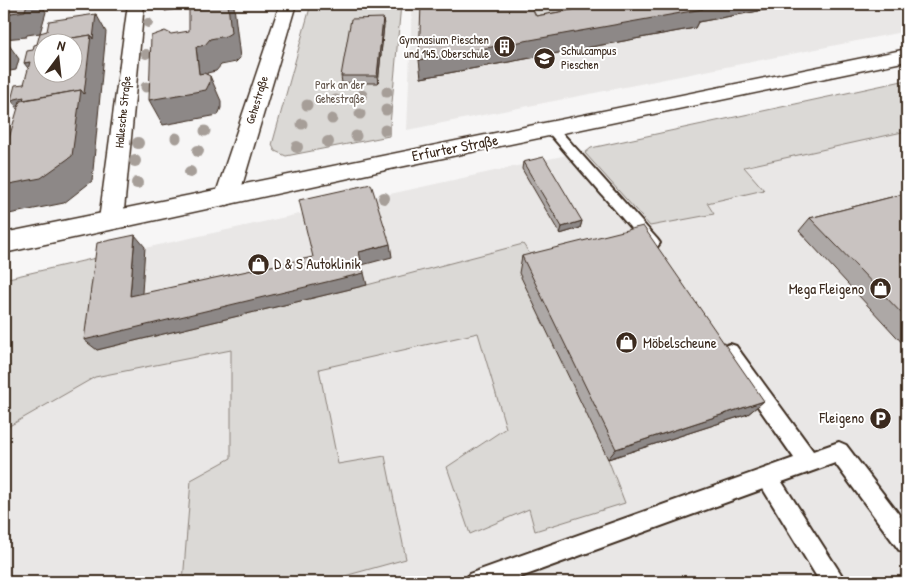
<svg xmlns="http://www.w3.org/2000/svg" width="911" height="586" viewBox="0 0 911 586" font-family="'Patrick Hand',sans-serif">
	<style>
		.built { fill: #e9e7e6 }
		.green { fill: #dbd9d6; stroke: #8b827a }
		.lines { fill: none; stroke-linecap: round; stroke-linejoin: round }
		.service-casing { stroke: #3b2a1e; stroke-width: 4 }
		.minor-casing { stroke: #3b2a1e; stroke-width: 3 }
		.tertiary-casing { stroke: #3b2a1e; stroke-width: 3 }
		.service { fill: #fff; fill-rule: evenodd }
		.minor { fill: #fff; fill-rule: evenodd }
		.tertiary { fill: #fff; fill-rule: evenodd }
		.tree { fill: #a69e98 }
		.wall { fill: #ada8a6; stroke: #3b2a1e }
		.shaded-wall { fill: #8d8887; stroke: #3b2a1e }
		.building { fill: #c9c3c1; stroke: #3b2a1e }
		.labels { text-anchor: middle; stroke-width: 4; stroke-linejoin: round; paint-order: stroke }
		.far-poi-label { font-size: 12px; fill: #3b2a1e; stroke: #fff; text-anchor: end }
		.far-park-label { font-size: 12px; fill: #63564c; stroke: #fff }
		.far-street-label { font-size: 12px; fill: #3b2a1e; stroke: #fff }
		.street-label { font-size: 15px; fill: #3b2a1e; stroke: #fff }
		.poi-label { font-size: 15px; fill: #3b2a1e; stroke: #fff; text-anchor: start }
	</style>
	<rect width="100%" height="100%" fill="#f7f6f6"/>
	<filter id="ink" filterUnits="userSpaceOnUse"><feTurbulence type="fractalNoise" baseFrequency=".02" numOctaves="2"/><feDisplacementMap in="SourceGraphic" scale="10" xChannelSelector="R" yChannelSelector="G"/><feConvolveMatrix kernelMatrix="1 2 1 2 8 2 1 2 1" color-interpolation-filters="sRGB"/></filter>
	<g filter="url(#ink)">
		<g class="built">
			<path d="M412 4H907V31L407 130Z"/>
			<path d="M907 80V582H4V279Z"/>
		</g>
		<g class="green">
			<path d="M311 4H401L389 136 286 156 275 151 272 145Z"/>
			<path d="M563 4 579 22 539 29 528 5Z"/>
			<path d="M907 80V131L744 167 764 190 707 203 714 214 650 226 585 153 591 148Z"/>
			<path d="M523 244 539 267 608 459 625 503 535 531 529 509 470 534 447 467 506 428 478 333 319 369 338 464 385 456 406 559 323 582H183L191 480 231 458V350L95 377 4 429V279L109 255 97 350 367 285Z"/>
		</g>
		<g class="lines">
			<defs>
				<g id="service">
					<path d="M552 125 556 126 657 239 660 243 657 247 652 249 647 247 548 132 546 129 548 126Z"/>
					<path d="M730 344 736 346 813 451 839 442 846 445 907 525V553L899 550 835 463 782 482 841 574 844 582H820L763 489 507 582H466L469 574 477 571 794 458 724 358 721 352 724 346Z"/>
				</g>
				<g id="minor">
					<path d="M128 4H144L123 220 120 227 111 229 102 227 99 220Z"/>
					<path d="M280 4H296L239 196 235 202 227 205 219 202 215 196Z"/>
				</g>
				<path id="tertiary" d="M907 49V61L395 168 4 253V233Z"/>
			</defs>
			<use href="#service" class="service-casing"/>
			<use href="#minor" class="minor-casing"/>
			<use href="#tertiary" class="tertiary-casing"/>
			<use href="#service" class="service"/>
			<use href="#minor" class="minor"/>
			<use href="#tertiary" class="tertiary"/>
		</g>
		<g class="tree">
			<circle cx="148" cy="23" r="5"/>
			<circle cx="146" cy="54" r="5"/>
			<circle cx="146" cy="87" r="5.5"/>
			<circle cx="387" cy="92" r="5.5"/>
			<circle cx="362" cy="95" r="5.5"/>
			<circle cx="336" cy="100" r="5.5"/>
			<circle cx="307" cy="105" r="5.5"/>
			<circle cx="386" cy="110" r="5.5"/>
			<circle cx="360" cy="114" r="5.5"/>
			<circle cx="332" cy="119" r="5.5"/>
			<circle cx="302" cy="124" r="5.5"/>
			<circle cx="385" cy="130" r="5.5"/>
			<circle cx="205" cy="131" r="5.5"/>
			<circle cx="356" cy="136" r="5.5"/>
			<circle cx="176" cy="138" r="5.5"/>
			<circle cx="328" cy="142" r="6"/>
			<circle cx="138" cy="143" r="6"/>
			<circle cx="297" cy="147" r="6"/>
			<circle cx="198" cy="151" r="6"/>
			<circle cx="135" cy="161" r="6"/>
			<circle cx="190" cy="172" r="6"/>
			<circle cx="137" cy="183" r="6"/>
			<circle cx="384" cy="198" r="6"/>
		</g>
		<g class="wall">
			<path d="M580 4H797L698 22 695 28 421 78 536 16 583 8Z"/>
			<path d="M384 25 378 83H342L341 76Z"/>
			<path d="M523 162 582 221 580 228 560 234 522 169Z"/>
			<path d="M907 193V348L799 231 810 218Z"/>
			<path d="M522 256 764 401 748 414 608 459 519 273Z"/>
		</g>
		<g class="shaded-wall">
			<path d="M27 4H41L46 12 40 33 27 35 26 37 4 39V16L11 13Z"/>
			<path d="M161 4H201V5L165 11Z"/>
			<path d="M228 4H233L234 6 240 58 236 62 221 65 216 71 207 73 209 85 210 76 221 101V108L218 115 163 125 149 100 199 74 196 47Z"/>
			<path d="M706 4H797L698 22 695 28 421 78 419 60Z"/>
			<path d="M96 14 106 32 92 181 64 203 4 215V185L29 122 11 100 72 62Z"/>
			<path d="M383 18 384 25 378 83 377 76Z"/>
			<path d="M9 45 19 59 16 70 4 72V57Z"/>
			<path d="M30 62 41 85 24 63Z"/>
			<path d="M582 221 580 228 560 234 562 227Z"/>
			<path d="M135 235 145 247 141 308 130 296Z"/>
			<path d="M390 244 392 257 362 265 367 285 97 350 84 340 359 252Z"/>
			<path d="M764 401 748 414 608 459 616 449Z"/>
		</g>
		<g class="building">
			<path d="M4 4H27L25 11 11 13 10 15 4 16Z"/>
			<path d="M189 4H228L231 33 226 36 210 39 205 45 196 47 199 74 204 73 210 76V82L206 90 149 100 151 36 165 31 171 34 189 31Z"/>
			<path d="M421 4H530L536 16 601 5 600 4H706L698 5 703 9 419 60Z"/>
			<path d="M96 14 93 39 91 35 47 42H42V43L37 44 40 33 47 31 49 21Z"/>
			<path d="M383 18 377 76H341L351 19Z"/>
			<path d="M91 35 84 94 81 90 23 100 24 97 11 100 15 85 24 84 30 62 24 63 27 51 33 50 34 45 42 43V72H72V42H47Z"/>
			<path d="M9 45 6 57H4V46Z"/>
			<path d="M81 90 72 156 41 178 4 185V149L6 148 20 101Z"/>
			<path d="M544 157 582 221 562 227 523 162Z"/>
			<path d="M371 184 390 244 359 252 364 273 84 340 97 243 135 235 130 296 313 257 299 200Z"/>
			<path d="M907 193V319L810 218Z"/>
			<path d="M643 226 764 401 616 449 522 256Z"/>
		</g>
	</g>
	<defs>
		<symbol id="building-disc" viewBox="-11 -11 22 22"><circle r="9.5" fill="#3b2a1e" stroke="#fff"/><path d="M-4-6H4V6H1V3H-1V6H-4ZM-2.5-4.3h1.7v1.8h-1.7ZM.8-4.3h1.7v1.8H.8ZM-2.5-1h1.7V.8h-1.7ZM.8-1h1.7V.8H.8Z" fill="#fff"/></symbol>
		<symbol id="school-disc" viewBox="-11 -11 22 22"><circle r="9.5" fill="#3b2a1e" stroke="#fff"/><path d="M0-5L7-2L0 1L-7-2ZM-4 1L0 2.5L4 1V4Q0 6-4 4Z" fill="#fff"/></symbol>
		<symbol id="shop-disc" viewBox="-11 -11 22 22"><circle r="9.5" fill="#3b2a1e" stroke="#fff"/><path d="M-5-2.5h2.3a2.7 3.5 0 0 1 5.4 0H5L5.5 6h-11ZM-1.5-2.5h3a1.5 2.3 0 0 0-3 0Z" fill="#fff"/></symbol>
		<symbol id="parking-disc" viewBox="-11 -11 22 22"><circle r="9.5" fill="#3b2a1e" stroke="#fff"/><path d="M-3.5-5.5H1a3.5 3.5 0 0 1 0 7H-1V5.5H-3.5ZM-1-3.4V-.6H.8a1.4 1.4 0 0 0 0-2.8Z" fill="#fff"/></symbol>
	</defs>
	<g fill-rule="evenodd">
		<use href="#building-disc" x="492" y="34" width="25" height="25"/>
		<use href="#school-disc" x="532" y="46" width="25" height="25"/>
		<use href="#shop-disc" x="246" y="252" width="25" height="25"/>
		<use href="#shop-disc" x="868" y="276" width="25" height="25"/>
		<use href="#shop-disc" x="614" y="330" width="25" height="25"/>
		<use href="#parking-disc" x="868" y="406" width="25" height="25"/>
	</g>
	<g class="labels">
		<g class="far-poi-label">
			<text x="489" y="44">Gymnasium Pieschen<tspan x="489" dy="14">und 145. Oberschule</tspan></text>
			<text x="561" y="55" text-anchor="start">Schulcampus<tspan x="561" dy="14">Pieschen</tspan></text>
		</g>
		<g class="far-park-label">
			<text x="340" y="89">Park an der<tspan x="340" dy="14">Gehestraße</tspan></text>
		</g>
		<g class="far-street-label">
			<text transform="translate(257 100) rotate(-73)" y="4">Gehestraße</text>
			<text transform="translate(123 112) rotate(-84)" y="4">Hallesche Straße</text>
		</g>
		<g class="street-label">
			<text transform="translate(455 148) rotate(-11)" y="5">Erfurter Straße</text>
		</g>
		<g class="poi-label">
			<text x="274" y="269">D &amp; S Autoklinik</text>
			<text x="864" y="294" text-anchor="end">Mega Fleigeno</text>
			<text x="643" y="348">Möbelscheune</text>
			<text x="864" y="423" text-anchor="end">Fleigeno</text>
		</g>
	</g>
	<rect width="911" height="586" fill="none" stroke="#fff" stroke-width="20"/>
	<rect x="10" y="10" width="891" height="566" fill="none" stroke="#3b2a1e" stroke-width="2" filter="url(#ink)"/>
	<g transform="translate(58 58) rotate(15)"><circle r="24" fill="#ffffff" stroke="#b1aaa5"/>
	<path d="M0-4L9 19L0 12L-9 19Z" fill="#3b2a1e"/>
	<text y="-8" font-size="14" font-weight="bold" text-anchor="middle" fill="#3b2a1e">N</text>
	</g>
</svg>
